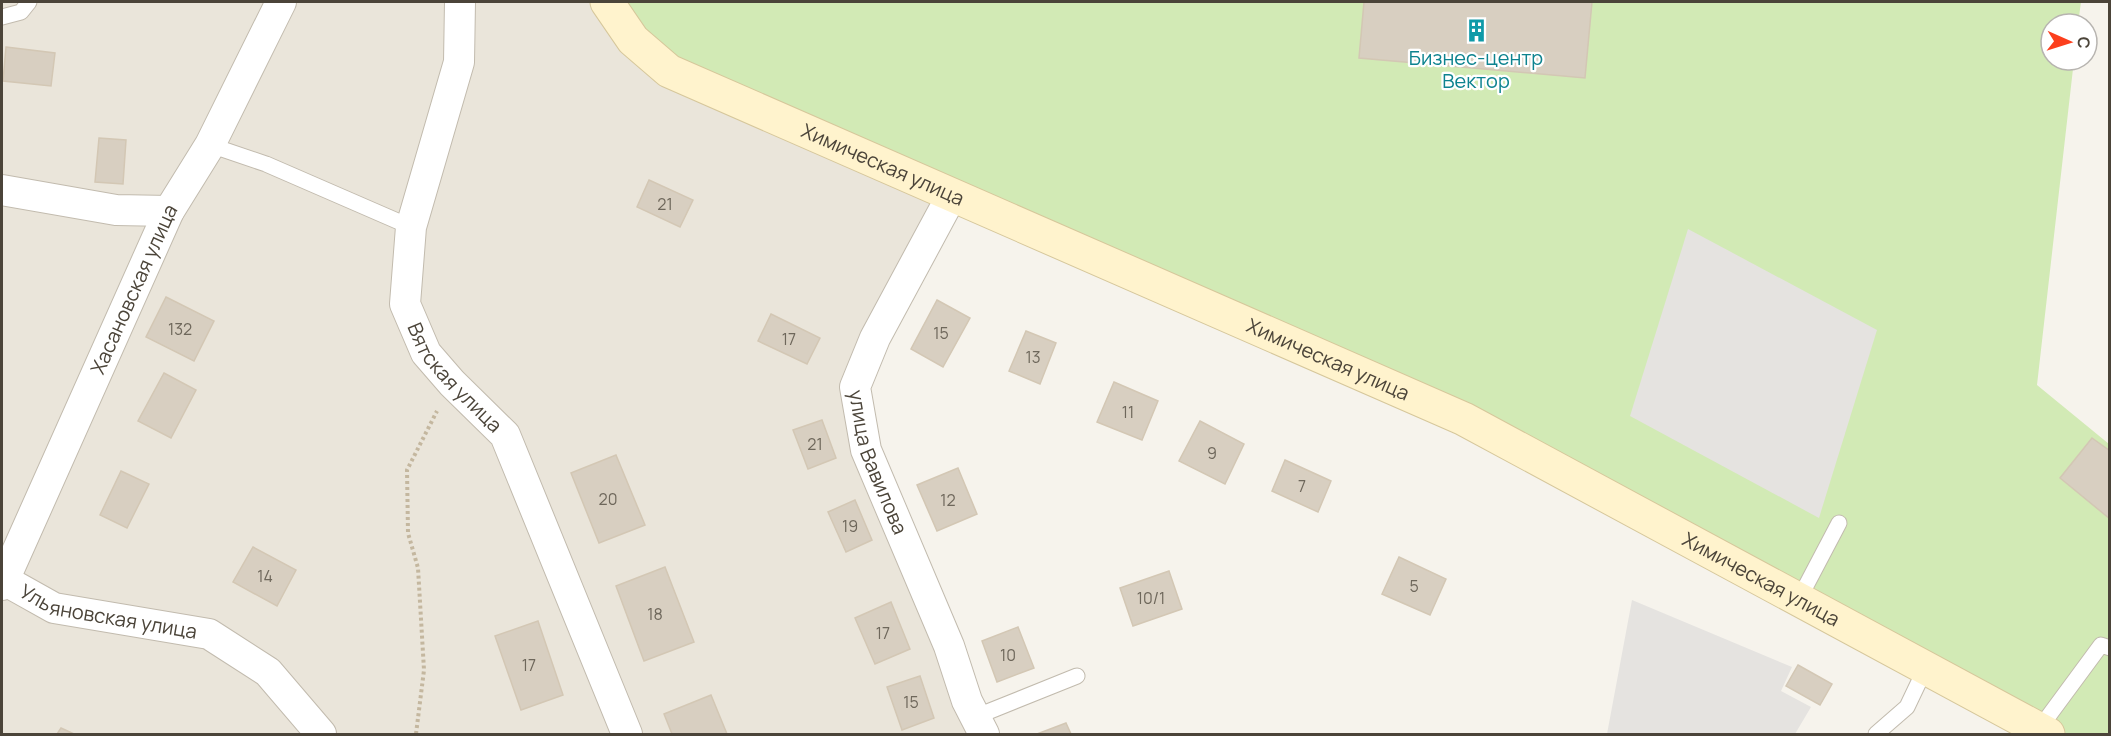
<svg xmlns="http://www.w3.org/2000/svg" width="2111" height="736" viewBox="0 0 2111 736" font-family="Manrope,sans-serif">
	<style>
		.residential { fill: #eae5da }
		.green { fill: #d2eab5 }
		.parking { fill: #e5e3e0 }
		.building { fill: #d8cfc1; stroke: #d3c7b4; stroke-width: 1.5 }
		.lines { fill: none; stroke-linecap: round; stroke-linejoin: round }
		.lane-casing { stroke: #c2bbae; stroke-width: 17 }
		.street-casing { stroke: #c2bbae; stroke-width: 32 }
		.secondary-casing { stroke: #d6c79b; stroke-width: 35 }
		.path { stroke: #c4b79f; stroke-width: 4; stroke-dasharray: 3 3; stroke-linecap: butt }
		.lane { stroke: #fff; stroke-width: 15 }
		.street { stroke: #fff; stroke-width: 30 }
		.secondary { stroke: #fff3cd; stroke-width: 33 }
		.labels { text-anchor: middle; stroke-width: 4.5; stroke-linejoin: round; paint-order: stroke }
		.number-label { font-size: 16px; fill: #6e675b }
		.culture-label { font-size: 20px; fill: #0d838f; stroke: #fff }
		.street-label { font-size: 20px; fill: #4b4439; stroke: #fff }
	</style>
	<rect width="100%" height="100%" fill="#f6f3ec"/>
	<path class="residential" d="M2 2H607L952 195 855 387 984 734H2Z"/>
	<path class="green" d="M607 2H2081L2078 24H2051V60H2074L2037 385 2109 444V734H2048L1464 419 669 71Z"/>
	<g class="parking">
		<path d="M1688 229 1877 330 1819 518 1630 416Z"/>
		<path d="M1632 600 1792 667 1781 691 1811 707 1795 734H1607Z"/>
	</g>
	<g class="building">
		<path d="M1364 2H1592L1585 78 1359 58Z"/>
		<path d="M6 47 55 53 51 86 3 81Z"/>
		<path d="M99 138 126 140 123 184 95 182Z"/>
		<path d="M649 180 693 200 680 227 637 207Z"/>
		<path d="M166 297 214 321 194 361 146 337Z"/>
		<path d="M937 300 970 318 943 367 911 349Z"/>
		<path d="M771 314 820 338 807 364 758 341Z"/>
		<path d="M1026 331 1056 343 1040 384 1009 371Z"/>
		<path d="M164 373 196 390 171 438 138 421Z"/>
		<path d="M1114 382 1158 401 1142 440 1097 422Z"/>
		<path d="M822 420 836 458 808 469 793 430Z"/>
		<path d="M1200 421 1244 444 1225 484 1179 461Z"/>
		<path d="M2092 438 2110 451V519L2060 478Z"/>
		<path d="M616 455 645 525 599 543 571 473Z"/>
		<path d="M1285 460 1331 481 1318 512 1272 491Z"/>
		<path d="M958 468 977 514 937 531 917 485Z"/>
		<path d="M121 471 149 484 127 528 100 515Z"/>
		<path d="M855 500 872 540 846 552 828 512Z"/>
		<path d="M253 547 296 570 277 606 233 582Z"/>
		<path d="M1399 557 1446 579 1430 615 1382 594Z"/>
		<path d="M665 567 694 642 644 661 616 586Z"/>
		<path d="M1169 571 1182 609 1133 626 1120 588Z"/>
		<path d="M891 602 910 649 875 664 855 618Z"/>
		<path d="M538 621 563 695 521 710 495 636Z"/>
		<path d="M1018 627 1034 668 997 682 982 641Z"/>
		<path d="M1798 665 1832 684 1820 705 1786 686Z"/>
		<path d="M920 676 934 718 902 730 887 687Z"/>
		<path d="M711 695 727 734H672L664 714Z"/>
		<path d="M1066 723 1071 734H1037Z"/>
		<path d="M61 728 74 734H57Z"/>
	</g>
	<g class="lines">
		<defs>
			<g id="lane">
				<path d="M2 17 21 12 29 2"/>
				<path d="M210 145 266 164 411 227"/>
				<path d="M1799 599 1839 523"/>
				<path d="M975 717 1077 676"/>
				<path d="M2039 729 2101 645 2110 648"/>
				<path d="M1876 734 1907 707 1926 667"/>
			</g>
			<g id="street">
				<path id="s1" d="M460 2 459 62 411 227 405 304 426 353 452 383 505 435 627 734"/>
				<path d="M2 190 116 210 169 211"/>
				<path id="s2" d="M952 195 875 338 855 387 866 450 949 646 967 701 984 734"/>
				<path id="s3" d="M4 580 54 608 209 634 268 672 321 734"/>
				<path id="s4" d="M2 585 169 211 210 145 281 2"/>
			</g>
			<g id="secondary">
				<path id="s5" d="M607 2 633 40 669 71 1464 419 2048 734"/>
			</g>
		</defs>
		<use href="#lane" class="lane-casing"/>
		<use href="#street" class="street-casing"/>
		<use href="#secondary" class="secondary-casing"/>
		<path class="path" d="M416 734 424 670 418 568 408 533 407 470 437 411"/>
		<use href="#lane" class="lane"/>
		<use href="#street" class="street"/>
		<use href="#secondary" class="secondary"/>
	</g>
	<defs>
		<symbol id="building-bare" viewBox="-9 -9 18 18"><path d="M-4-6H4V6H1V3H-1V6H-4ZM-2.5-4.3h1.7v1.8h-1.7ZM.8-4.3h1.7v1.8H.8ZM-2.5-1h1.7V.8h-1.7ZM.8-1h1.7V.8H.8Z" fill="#0f9aa8" stroke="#fff" stroke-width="2.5" paint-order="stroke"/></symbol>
	</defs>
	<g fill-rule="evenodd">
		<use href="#building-bare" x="1460" y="14" width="33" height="33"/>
	</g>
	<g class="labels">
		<g class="number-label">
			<text x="665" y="210">21</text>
			<text x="180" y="335">132</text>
			<text x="941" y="339">15</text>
			<text x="789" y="345">17</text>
			<text x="1033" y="363">13</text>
			<text x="1128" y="418">11</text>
			<text x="815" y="450">21</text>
			<text x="1212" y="459">9</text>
			<text x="1302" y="492">7</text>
			<text x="608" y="505">20</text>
			<text x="948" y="506">12</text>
			<text x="850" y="532">19</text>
			<text x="265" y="582">14</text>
			<text x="1414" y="592">5</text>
			<text x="1151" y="604">10/1</text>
			<text x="655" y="620">18</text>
			<text x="883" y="639">17</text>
			<text x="1008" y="661">10</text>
			<text x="529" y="671">17</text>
			<text x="911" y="708">15</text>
		</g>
		<g class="culture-label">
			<text x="1476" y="65">Бизнес-центр<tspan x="1476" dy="23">Вектор</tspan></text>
		</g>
		<g class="street-label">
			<text dy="7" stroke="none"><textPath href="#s5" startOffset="327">Химическая улица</textPath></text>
			<text dy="7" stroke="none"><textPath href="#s4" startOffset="324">Хасановская улица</textPath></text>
			<text dy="7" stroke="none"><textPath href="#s5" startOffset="813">Химическая улица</textPath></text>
			<text dy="7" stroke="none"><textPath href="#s1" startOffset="399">Вятская улица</textPath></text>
			<text dy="7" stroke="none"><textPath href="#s2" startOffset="294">улица Вавилова</textPath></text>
			<text dy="7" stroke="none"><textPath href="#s5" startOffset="1299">Химическая улица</textPath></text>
			<text dy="7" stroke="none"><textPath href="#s3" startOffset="111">Ульяновская улица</textPath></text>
		</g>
	</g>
	<rect width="2111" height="736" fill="none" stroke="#4b4439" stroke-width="6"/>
	<g transform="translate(2069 42) rotate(93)"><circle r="28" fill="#ffffff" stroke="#b7b4b0" stroke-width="1.5"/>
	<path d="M0-4.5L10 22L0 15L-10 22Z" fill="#fc3f1d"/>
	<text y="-9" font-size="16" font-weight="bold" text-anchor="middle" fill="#4b4439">С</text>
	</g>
</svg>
